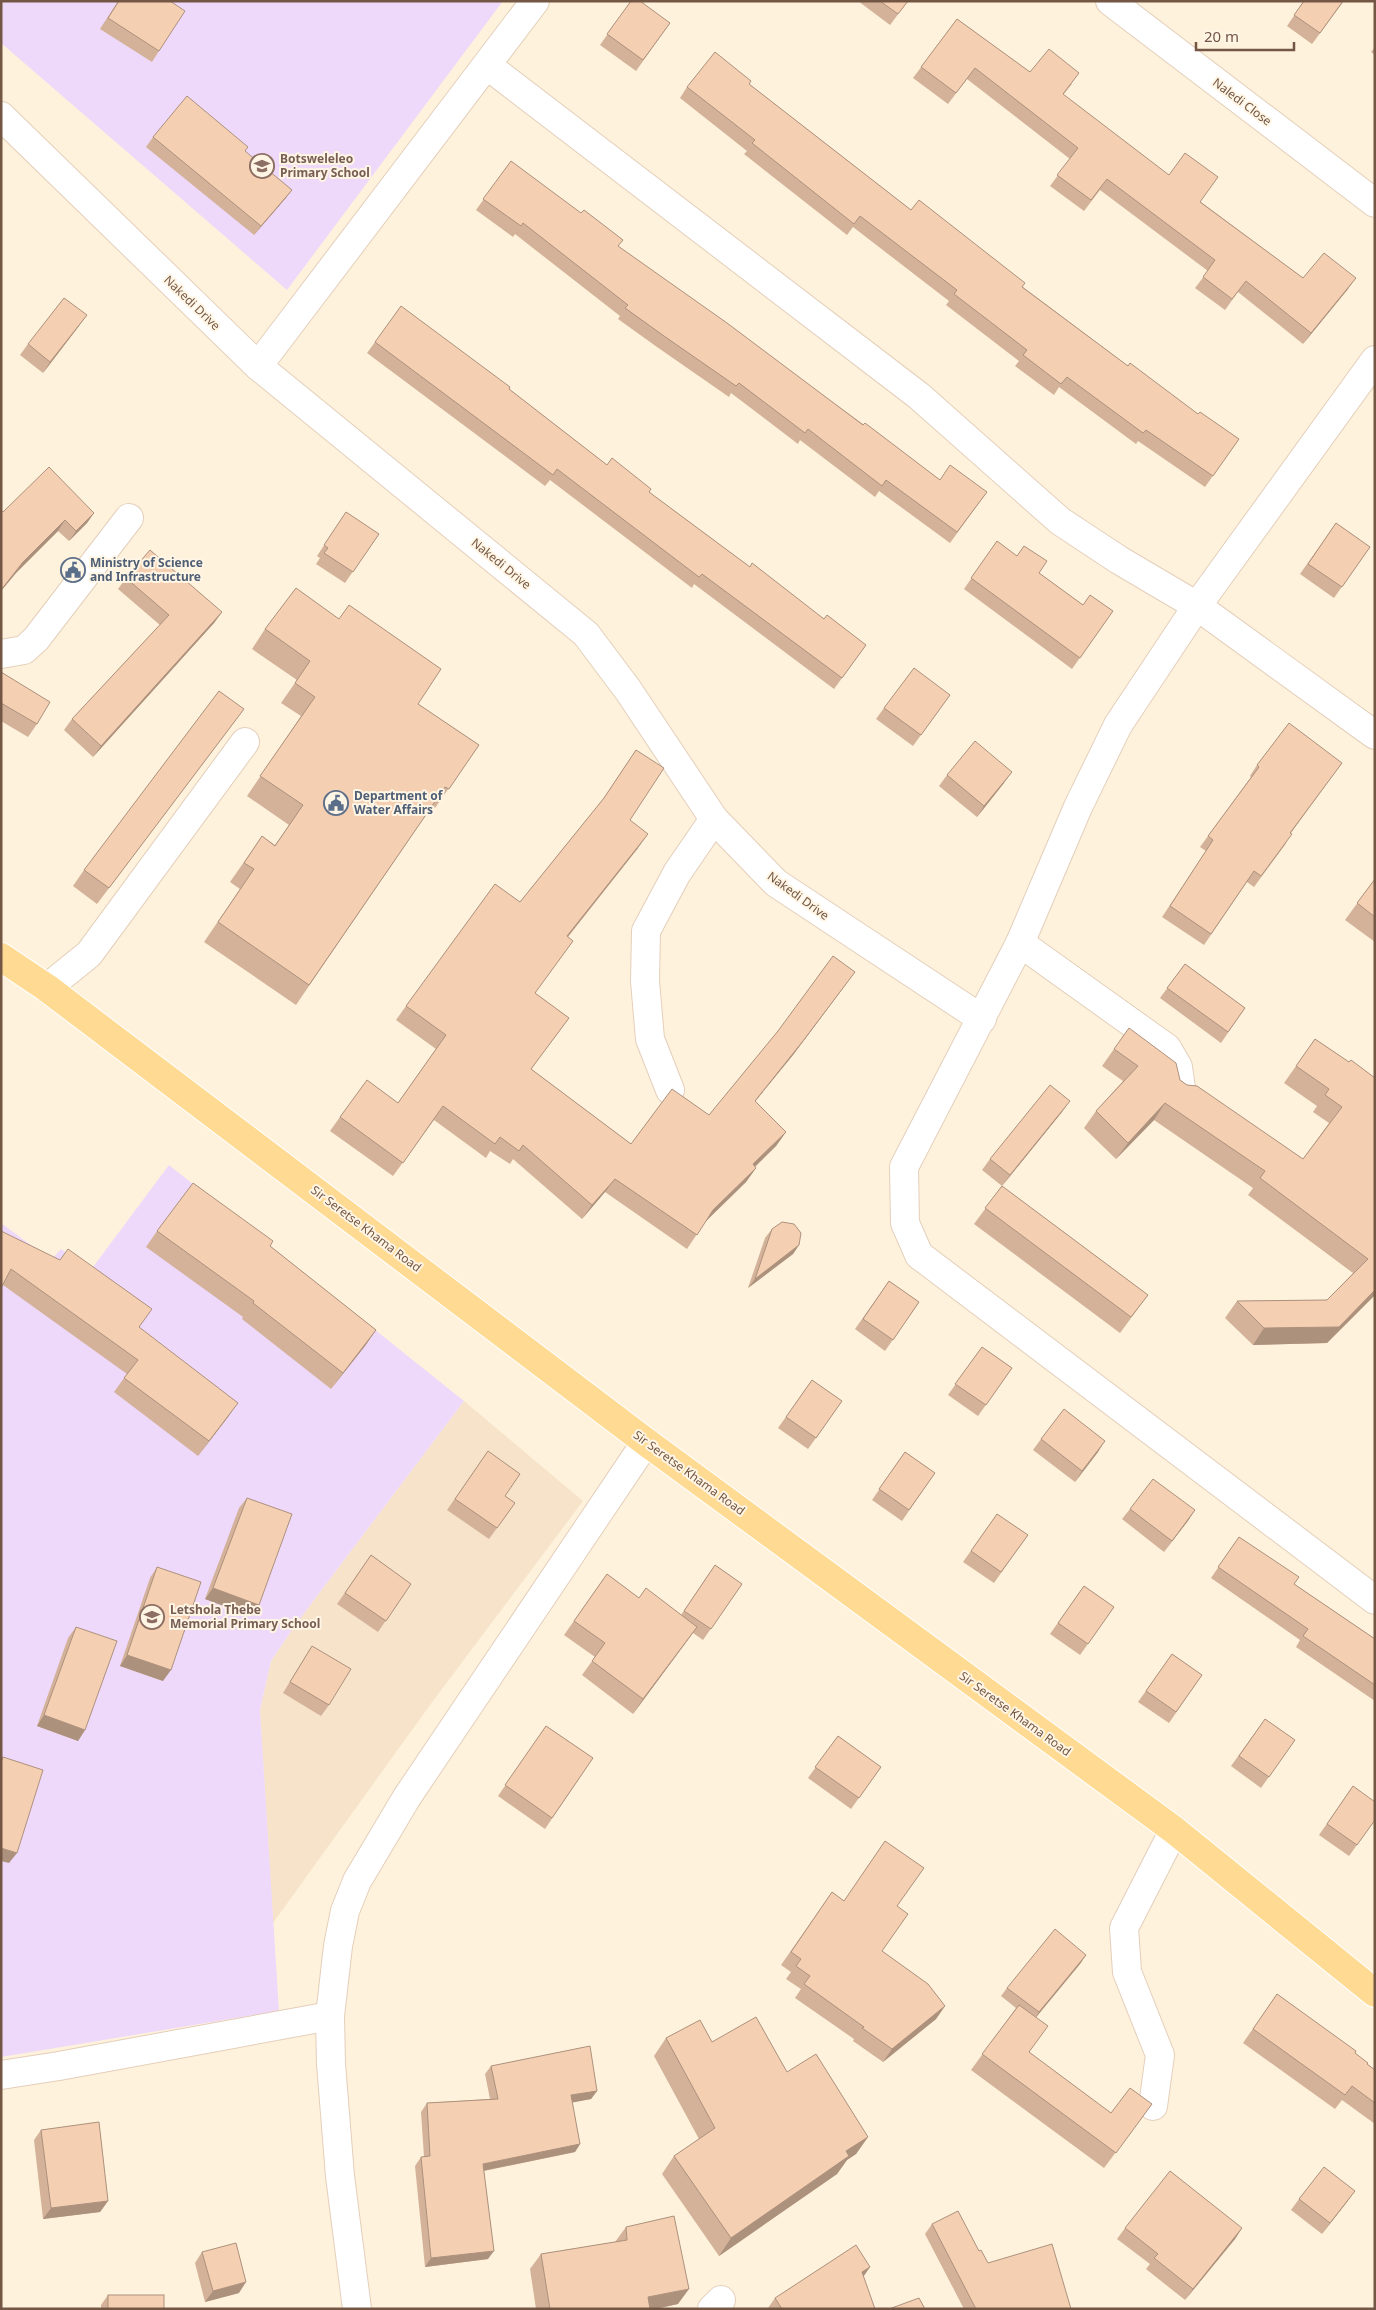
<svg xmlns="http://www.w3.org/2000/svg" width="1376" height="2310" viewBox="0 0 1376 2310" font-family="'Noto Sans',sans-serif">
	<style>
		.residential { fill: #f6e3ca }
		.education { fill: #efd9fa }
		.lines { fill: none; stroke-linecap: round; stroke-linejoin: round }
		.minor-casing { stroke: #e4cfbb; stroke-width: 30 }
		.major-casing { stroke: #fff; stroke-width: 30 }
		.minor { stroke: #fff; stroke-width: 28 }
		.major { stroke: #ffda92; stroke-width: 28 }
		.wall { fill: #d3b299 }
		.shaded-wall { fill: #ac917d }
		.building { fill: #f5cfb2; stroke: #ac917d }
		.labels { text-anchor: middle; stroke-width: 4; stroke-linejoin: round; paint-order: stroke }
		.street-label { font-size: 12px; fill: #745644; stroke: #fff5e4 }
		.education-label { font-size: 12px; font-weight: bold; fill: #785e54; stroke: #fff5e4; text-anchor: start }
		.service-label { font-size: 12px; font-weight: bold; fill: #4e5e75; stroke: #fff5e4; text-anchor: start }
	</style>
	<rect width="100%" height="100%" fill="#fef2dc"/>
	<path class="residential" d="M464 1401 583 1501 430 1705 273 1923 260 1710 271 1661 296 1624Z"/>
	<g class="education">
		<path d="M1 1H503L287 290 1 43Z"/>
		<path d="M169 1165 464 1401 296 1624 271 1661 260 1710 279 2011 1 2057V1223L51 1260 61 1249 90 1271Z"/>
	</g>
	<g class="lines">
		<defs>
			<g id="minor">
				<path d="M1110 1 1375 203"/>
				<path d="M488 66 919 396 1060 521 1119 560 1197 606 1375 735"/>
				<path d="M1 116 258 366 586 634 628 690 714 819 776 883 982 1019"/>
				<path d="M1375 360 1197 606 1118 725 1078 807 1020 943 904 1167 905 1223 919 1255 1375 1600"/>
				<path d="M258 366 535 1"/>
				<path d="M1 654 24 650 36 639 129 518"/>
				<path d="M1020 943 1167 1048 1178 1067 1181 1088"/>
				<path d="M47 988 89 954 245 742"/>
				<path d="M670 1090 650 1039 645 981 646 931 677 873 714 819"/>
				<path d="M1 2075 59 2066 330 2016"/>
				<path d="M1153 2106 1160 2055 1127 1972 1124 1928 1174 1830"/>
				<path d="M357 2309 340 2176 331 2064 330 2016 338 1946 345 1911 357 1881 407 1797 646 1442"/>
				<path d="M712 2309 721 2300"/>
			</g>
			<path id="major" d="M1 957 47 988 646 1442 1174 1830 1375 1993"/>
		</defs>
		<use href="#minor" class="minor-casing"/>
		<use href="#major" class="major-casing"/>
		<use href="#minor" class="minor"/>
		<use href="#major" class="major"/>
	</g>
	<g class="wall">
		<path d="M118 1H170L159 51 152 62 100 29Z"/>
		<path d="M631 1 670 23 636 71 600 45Z"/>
		<path d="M858 1H908L890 25Z"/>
		<path d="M1304 1H1344L1312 44 1287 26Z"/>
		<path d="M957 19 1030 72 1072 84 1063 95 1201 202 1303 278 1348 289 1303 344 1238 292 1225 310 1195 288 1208 271 1100 190 1084 211 1050 186 1070 159 967 79 948 104 913 78Z"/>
		<path d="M1375 47V55L1371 52Z"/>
		<path d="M749 84 911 210 1023 287 1128 366 1198 414 1239 439 1205 487 1138 441 1136 444 1059 387 1054 395 1015 366 1019 361 946 305 949 301 853 227 847 235 744 154 747 151 680 98 687 87Z"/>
		<path d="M153 137 245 152 292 190 285 199 254 235 146 147Z"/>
		<path d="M511 161 618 246 940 480 987 492 950 543 879 491 875 497 800 440 798 444 731 393 729 397 657 347 618 319 620 316 515 234 513 237 476 210Z"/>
		<path d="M79 326 43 373 20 355 28 344Z"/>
		<path d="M375 342 509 389 607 465 649 492 750 567 824 619 866 645 834 689 694 584 692 588 550 480 545 486 367 353Z"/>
		<path d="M1 511 3 512 94 513 87 523 69 541 58 531 16 573 1 591Z"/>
		<path d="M346 512 379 534 345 583 316 564 320 558 317 556Z"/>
		<path d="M1336 523 1370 547 1334 598 1300 574Z"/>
		<path d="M997 541 1039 573 1083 605 1113 611 1072 669 964 589Z"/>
		<path d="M126 578 222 612 214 623 93 757 64 730 72 719 160 625 118 589Z"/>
		<path d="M265 629 418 704 479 745 435 808 432 806 296 1005 204 942 240 889 230 882 262 836 275 845 289 825 247 796 301 716 281 703 297 680 252 649Z"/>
		<path d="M1 672 37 724 28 737 1 721Z"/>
		<path d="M950 695 913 746 876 719 884 708Z"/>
		<path d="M244 709 232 725 97 904 73 886 84 870Z"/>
		<path d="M636 750 630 820 638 848 568 937 535 993 569 1018 531 1069 631 1144 709 1115 845 985 793 1055 755 1101 786 1132 776 1146 755 1167 756 1168 746 1182 705 1222 687 1249 605 1192 582 1219 513 1159 510 1164 490 1151 486 1158 434 1120 393 1176 330 1131 340 1117 398 1103 436 1049 396 1020 406 1006 520 902 601 802Z"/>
		<path d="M1342 763 1291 833 1285 845 1254 887 1247 882 1204 945 1162 917 1206 851 1200 847 1251 777 1250 776 1257 765Z"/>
		<path d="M947 775 1004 783 977 817 939 786Z"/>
		<path d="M1375 879V942L1345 920Z"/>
		<path d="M1185 964 1245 1008 1221 1043 1160 998Z"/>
		<path d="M1315 1039 1349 1062 1375 1295 1327 1343 1253 1345 1225 1318 1237 1301 1327 1300 1353 1273 1248 1195 1253 1188 1154 1120 1116 1159 1084 1128 1096 1111 1123 1081 1102 1066 1114 1049 1180 1080 1187 1085 1303 1159 1329 1123 1313 1112 1317 1106 1284 1083Z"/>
		<path d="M1062 1112 1002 1186 1148 1295 1120 1333 974 1224 1002 1186 982 1170 990 1159Z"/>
		<path d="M772 1229 799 1245 793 1254 748 1288 765 1238Z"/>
		<path d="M1 1231 139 1327 228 1417 198 1456 114 1392 127 1374 3 1285Z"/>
		<path d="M157 1231 270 1246 376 1330 365 1346 331 1389 242 1319 243 1317 146 1247Z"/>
		<path d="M889 1281 919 1302 885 1351 855 1329Z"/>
		<path d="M982 1347 1012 1368 978 1416 948 1395Z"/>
		<path d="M812 1380 842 1401 808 1449 778 1428Z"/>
		<path d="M1041 1439 1098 1452 1075 1482 1033 1450Z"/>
		<path d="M488 1451 505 1496 515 1503 489 1539 447 1510Z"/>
		<path d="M905 1452 935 1473 902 1521 872 1500Z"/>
		<path d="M247 1498 259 1605 251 1616 205 1599 239 1508Z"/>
		<path d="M1130 1509 1195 1510 1164 1552 1122 1519Z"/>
		<path d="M997 1514 1028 1535 994 1583 963 1562Z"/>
		<path d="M1239 1537 1294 1584 1375 1639V1701L1296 1647 1300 1640 1211 1578Z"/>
		<path d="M371 1555 411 1584 378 1632 337 1604Z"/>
		<path d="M715 1565 742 1584 703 1640 693 1633 633 1714 582 1675 595 1657 564 1635 607 1574 639 1598 681 1615Z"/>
		<path d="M157 1567 163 1681 120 1666 150 1578Z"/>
		<path d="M1084 1586 1114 1607 1080 1655 1050 1634Z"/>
		<path d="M76 1627 85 1730 78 1741 37 1726 68 1638Z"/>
		<path d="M312 1646 329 1705 321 1716 283 1693 305 1657Z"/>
		<path d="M1172 1654 1202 1675 1169 1723 1138 1702Z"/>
		<path d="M1265 1719 1295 1740 1261 1788 1231 1766Z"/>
		<path d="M546 1726 593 1758 545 1829 498 1796Z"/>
		<path d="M838 1736 881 1767 851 1809 808 1778Z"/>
		<path d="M1353 1786 1375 1820 1349 1856 1319 1835Z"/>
		<path d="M832 1892 844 1901 897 1906 882 1951 945 2006 936 2019 883 2062 853 2041 854 2039 795 1998 801 1989 786 1979 791 1972 781 1965Z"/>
		<path d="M1086 1955 1080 1964 1036 2017 1029 2053 1111 2113 1152 2104 1104 2168 971 2070 1016 2008 1001 1996 1007 1988Z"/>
		<path d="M1277 1994 1355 2053 1367 2064 1375 2070V2124L1342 2100 1335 2109 1243 2043Z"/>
		<path d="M666 2038 712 2042 787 2072 868 2137 856 2154 847 2160 837 2174 719 2256 662 2174 674 2156 699 2139 654 2056Z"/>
		<path d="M491 2066 597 2091 591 2099 572 2102 580 2144 575 2152 484 2171 488 2259 425 2267 415 2166 421 2157H424L421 2112 427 2103 490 2099 485 2074Z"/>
		<path d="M41 2130 108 2201 100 2212 43 2219 34 2140Z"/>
		<path d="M1355 2191 1322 2234 1291 2210 1299 2199Z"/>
		<path d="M932 2224 979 2251 988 2263 1071 2309H964L925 2234Z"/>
		<path d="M626 2227 678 2304 655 2309H536L530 2269 541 2254 615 2242Z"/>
		<path d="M1125 2228H1242L1235 2239 1185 2300 1146 2269 1150 2264 1117 2239Z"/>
		<path d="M202 2252 239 2293 205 2302 195 2263Z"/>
		<path d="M870 2267 863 2277 875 2309 768 2308 775 2298Z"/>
		<path d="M108 2295 164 2309H101V2305Z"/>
	</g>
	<g class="shaded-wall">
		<path d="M292 190 285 199 254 235 261 226Z"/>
		<path d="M1356 278 1348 289 1303 344 1311 333Z"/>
		<path d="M87 315 79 326 43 373 50 362Z"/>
		<path d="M94 513 87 523 69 541 76 531Z"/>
		<path d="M65 520 58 531 16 573 1 591V590L23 562Z"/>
		<path d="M222 612 214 623 93 757 101 746Z"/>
		<path d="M1012 772 1004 783 977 817 984 806Z"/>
		<path d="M648 834 638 848 557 950 567 936Z"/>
		<path d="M855 972 793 1055 745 1114 755 1101Z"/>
		<path d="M1070 1101 1062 1112 1002 1186 1010 1175Z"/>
		<path d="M1165 1103 1154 1120 1116 1159 1128 1143Z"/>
		<path d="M786 1132 776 1146 743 1178 753 1164Z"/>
		<path d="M756 1168 746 1182 703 1224 713 1210Z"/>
		<path d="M615 1179 605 1192 582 1219 592 1205Z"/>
		<path d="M799 1245 793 1254 748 1288 755 1279Z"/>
		<path d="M1375 1290V1295L1327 1343 1253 1345 1264 1328Z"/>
		<path d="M376 1330 365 1346 331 1389 343 1373Z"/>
		<path d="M238 1403 228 1417 198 1456 209 1441Z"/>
		<path d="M1105 1441 1098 1452 1075 1482 1082 1471Z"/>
		<path d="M1195 1510 1188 1521 1164 1552 1172 1541Z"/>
		<path d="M213 1588 259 1605 251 1616 205 1599Z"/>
		<path d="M697 1627 687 1641 633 1714 643 1699Z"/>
		<path d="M127 1655 171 1670 163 1681 120 1666Z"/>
		<path d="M44 1715 85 1730 78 1741 37 1726Z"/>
		<path d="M1 1848 17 1853 9 1863 1 1861Z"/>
		<path d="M1086 1955 1080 1964 1033 2021 1039 2012Z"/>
		<path d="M945 2006 936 2019 883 2062 892 2049Z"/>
		<path d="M597 2091 591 2099 565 2104 571 2095Z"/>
		<path d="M868 2137 856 2154 847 2160 837 2174 719 2256 731 2238 846 2151Z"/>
		<path d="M580 2144 575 2152 477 2172 483 2164Z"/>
		<path d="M1355 2191 1347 2202 1322 2234 1330 2223Z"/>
		<path d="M108 2201 100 2212 43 2219 51 2208Z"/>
		<path d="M1242 2228 1235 2239 1185 2300 1193 2289Z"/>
		<path d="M494 2251 488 2259 425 2267 431 2258Z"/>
		<path d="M870 2267 863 2277 862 2272Z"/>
		<path d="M246 2282 239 2293 205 2302 213 2291Z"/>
		<path d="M689 2289 678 2304 655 2309H640L648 2297Z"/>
	</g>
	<g class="building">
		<path d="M119 1H170L185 11 159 51 108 18Z"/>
		<path d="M631 1H640L670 23 643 60 607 34Z"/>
		<path d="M880 1H908L898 14Z"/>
		<path d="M1304 1H1343L1320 33 1294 15Z"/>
		<path d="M957 19 1030 72 1049 49 1079 73 1063 94 1169 175 1185 153 1218 177 1200 202 1303 278 1324 253 1356 278 1311 333 1246 281 1232 299 1203 277 1215 260 1107 179 1091 200 1057 175 1078 148 975 68 956 93 921 67Z"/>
		<path d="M715 52 751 81 749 84 911 210 919 200 1025 283 1022 287 1128 366 1130 363 1198 414 1200 412 1239 439 1213 476 1146 430 1143 433 1067 377 1061 384 1023 355 1027 350 954 294 957 290 860 216 854 224 752 143 755 140 687 87Z"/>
		<path d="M187 96 248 147 245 151 292 190 261 226 153 137Z"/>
		<path d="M511 161 581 213 584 210 623 240 618 246 727 323 863 425 865 423 940 480 950 465 987 492 957 532 886 480 882 486 808 429 805 433 739 383 736 386 664 336 625 308 628 305 523 223 521 226 483 199Z"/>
		<path d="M64 298 87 315 50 362 28 344Z"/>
		<path d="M401 306 510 387 509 389 607 465 612 458 651 489 649 492 750 567 752 563 824 619 827 615 866 645 842 678 702 574 699 577 557 469 553 475 375 342Z"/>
		<path d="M49 467 94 513 76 531 65 520 23 562 1 590V511L3 512Z"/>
		<path d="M346 512 379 534 353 572 324 553 328 548 324 545Z"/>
		<path d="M1336 523 1370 547 1342 587 1308 564Z"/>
		<path d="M997 541 1017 556 1024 546 1047 561 1039 573 1083 605 1090 595 1113 611 1080 658 971 578Z"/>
		<path d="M150 550 222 612 101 746 72 719 169 615 126 578Z"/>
		<path d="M296 588 339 619 349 605 441 669 418 704 479 745 449 789 445 787 309 985 218 922 254 869 244 863 262 836 275 846 303 805 260 776 315 697 295 683 310 661 265 629Z"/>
		<path d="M914 668 950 695 921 735 884 708Z"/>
		<path d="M1 672 50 702 37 724 1 703Z"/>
		<path d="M219 691 244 709 109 888 84 870Z"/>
		<path d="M1289 723 1342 763 1290 833 1292 834 1261 876 1254 871 1211 934 1170 906 1213 840 1208 836 1259 767 1257 765Z"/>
		<path d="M975 741 1012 772 984 806 947 775Z"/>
		<path d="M636 750 664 768 630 820 648 834 567 936 573 941 535 993 569 1018 531 1069 631 1144 672 1089 709 1115 778 1031 833 956 855 972 803 1041 755 1101 786 1132 753 1164 756 1168 713 1210 697 1235 615 1179 592 1205 523 1145 519 1151 500 1137 495 1144 443 1106 403 1163 340 1117 367 1080 398 1103 446 1035 406 1006 495 884 520 902 604 798Z"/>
		<path d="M1375 879V917L1357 903Z"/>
		<path d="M1185 964 1245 1008 1228 1032 1167 988Z"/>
		<path d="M1129 1028 1176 1063 1180 1080 1187 1085 1197 1086 1303 1159 1342 1107 1325 1095 1329 1089 1296 1066 1315 1039 1349 1062 1351 1060 1375 1078V1290L1339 1327 1264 1328 1237 1301 1327 1300 1368 1259 1260 1178 1265 1171 1165 1103 1128 1143 1096 1111 1138 1066 1114 1049Z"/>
		<path d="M1050 1085 1070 1101 1010 1175 990 1159Z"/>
		<path d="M193 1183 273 1241 270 1246 376 1330 343 1373 253 1303 254 1301 157 1231Z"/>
		<path d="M1002 1186 1148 1295 1131 1317 985 1208Z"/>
		<path d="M782 1222 794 1224 801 1233 799 1245 755 1279 772 1229Z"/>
		<path d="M1 1231 60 1260 68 1249 152 1309 139 1327 238 1403 209 1441 124 1378 138 1360 11 1269 1 1288Z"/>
		<path d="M889 1281 919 1302 893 1340 863 1319Z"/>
		<path d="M982 1347 1012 1368 986 1405 955 1384Z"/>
		<path d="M812 1380 842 1401 816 1438 786 1417Z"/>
		<path d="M1064 1409 1105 1441 1082 1471 1041 1439Z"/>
		<path d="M488 1451 520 1474 505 1496 515 1503 497 1528 455 1499Z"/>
		<path d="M905 1452 935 1473 909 1510 879 1489Z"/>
		<path d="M1153 1479 1195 1510 1172 1541 1130 1509Z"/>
		<path d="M247 1498 292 1514 259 1605 213 1588Z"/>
		<path d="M997 1514 1028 1535 1001 1572 971 1551Z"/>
		<path d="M1239 1537 1299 1577 1294 1584 1375 1639V1685L1303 1636 1308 1629 1218 1567Z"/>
		<path d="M371 1555 411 1584 386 1621 345 1593Z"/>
		<path d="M715 1565 742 1584 711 1629 684 1611Z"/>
		<path d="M157 1567 201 1582 171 1670 127 1655Z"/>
		<path d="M607 1574 639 1598 646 1588 697 1627 643 1699 592 1661 605 1643 574 1621Z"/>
		<path d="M1084 1586 1114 1607 1088 1644 1058 1623Z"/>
		<path d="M76 1627 117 1641 85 1730 44 1715Z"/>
		<path d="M312 1646 351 1669 329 1705 290 1682Z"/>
		<path d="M1172 1654 1202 1675 1176 1712 1146 1691Z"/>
		<path d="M1265 1719 1295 1740 1269 1777 1239 1756Z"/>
		<path d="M546 1726 593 1758 552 1818 505 1785Z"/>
		<path d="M838 1736 881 1767 859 1798 815 1767Z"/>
		<path d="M3 1757 43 1770 17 1853 1 1848V1762Z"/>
		<path d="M1353 1786 1375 1802V1820L1357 1845 1327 1824Z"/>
		<path d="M885 1841 924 1868 897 1906 908 1914 882 1951 928 1984 945 2006 892 2049 862 2028 864 2027 804 1984 810 1976 796 1966 801 1959 791 1952 832 1892 844 1901Z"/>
		<path d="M1055 1929 1086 1955 1039 2012 1007 1988Z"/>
		<path d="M1277 1994 1356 2051 1355 2053 1368 2063 1367 2064 1375 2070V2103L1352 2086 1345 2095 1253 2029Z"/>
		<path d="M1019 2005 1048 2026 1029 2052 1111 2113 1130 2088 1152 2104 1116 2153 982 2054Z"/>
		<path d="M756 2017 787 2072 816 2054 868 2137 846 2151 849 2156 731 2238 674 2156 715 2128 666 2038 700 2020 712 2042Z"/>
		<path d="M590 2046 597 2091 571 2095 580 2144 483 2164 494 2251 431 2258 421 2157 430 2156 427 2103 498 2099 491 2066Z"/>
		<path d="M99 2122 108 2201 51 2208 41 2130Z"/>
		<path d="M1324 2167 1355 2191 1330 2223 1299 2199Z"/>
		<path d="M1170 2171 1242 2228 1193 2289 1154 2258 1158 2254 1125 2228Z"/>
		<path d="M958 2211 979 2251 981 2250 988 2263 1052 2244 1071 2309H976L932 2224Z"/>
		<path d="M674 2216 689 2289 648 2297 650 2309H550L541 2254 627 2240 626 2227Z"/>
		<path d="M236 2243 246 2282 213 2291 202 2252Z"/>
		<path d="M856 2245 870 2267 862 2272 875 2309H782L775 2298Z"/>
		<rect x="108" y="2295" width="56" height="14"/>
		<path d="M919 2298 925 2309H889Z"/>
	</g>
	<defs>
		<symbol id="school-ring" viewBox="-11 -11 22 22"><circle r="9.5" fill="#fff5e4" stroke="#8d6e63" stroke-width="1.5"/><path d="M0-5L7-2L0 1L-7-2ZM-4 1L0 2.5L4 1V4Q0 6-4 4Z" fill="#8d6e63"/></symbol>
		<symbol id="civic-ring" viewBox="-11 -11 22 22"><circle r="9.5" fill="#fff5e4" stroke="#5c6f8a" stroke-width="1.5"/><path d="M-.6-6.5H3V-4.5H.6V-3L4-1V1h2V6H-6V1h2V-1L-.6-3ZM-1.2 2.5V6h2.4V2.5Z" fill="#5c6f8a"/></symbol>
	</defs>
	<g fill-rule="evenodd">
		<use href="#school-ring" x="248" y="152" width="28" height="28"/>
		<use href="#civic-ring" x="59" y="556" width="28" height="28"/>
		<use href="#civic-ring" x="322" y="789" width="28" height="28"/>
		<use href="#school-ring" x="138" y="1603" width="28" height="28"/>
	</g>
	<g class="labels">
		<g class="street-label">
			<text transform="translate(1242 102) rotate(37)" y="4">Naledi Close</text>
			<text transform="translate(192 303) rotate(44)" y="4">Nakedi Drive</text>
			<text transform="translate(501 564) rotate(39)" y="4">Nakedi Drive</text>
			<text transform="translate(798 896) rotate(36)" y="4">Nakedi Drive</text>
			<text transform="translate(366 1229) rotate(37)" y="4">Sir Seretse Khama Road</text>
			<text transform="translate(689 1473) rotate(36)" y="4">Sir Seretse Khama Road</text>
			<text transform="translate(1015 1714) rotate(36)" y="4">Sir Seretse Khama Road</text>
		</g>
		<g class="education-label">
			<text x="280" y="163">Botsweleleo<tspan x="280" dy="14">Primary School</tspan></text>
			<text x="170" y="1614">Letshola Thebe<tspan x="170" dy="14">Memorial Primary School</tspan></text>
		</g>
		<g class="service-label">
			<text x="90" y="567">Ministry of Science<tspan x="90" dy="14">and Infrastructure</tspan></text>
			<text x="354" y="800">Department of<tspan x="354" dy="14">Water Affairs</tspan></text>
		</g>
	</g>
	<rect width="1376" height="2310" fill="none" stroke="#745644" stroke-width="5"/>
	<path d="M1196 42v8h98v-8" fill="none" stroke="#745644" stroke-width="2.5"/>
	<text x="1204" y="42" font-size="15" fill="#745644" stroke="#fff5e4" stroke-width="4" paint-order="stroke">20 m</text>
</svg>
